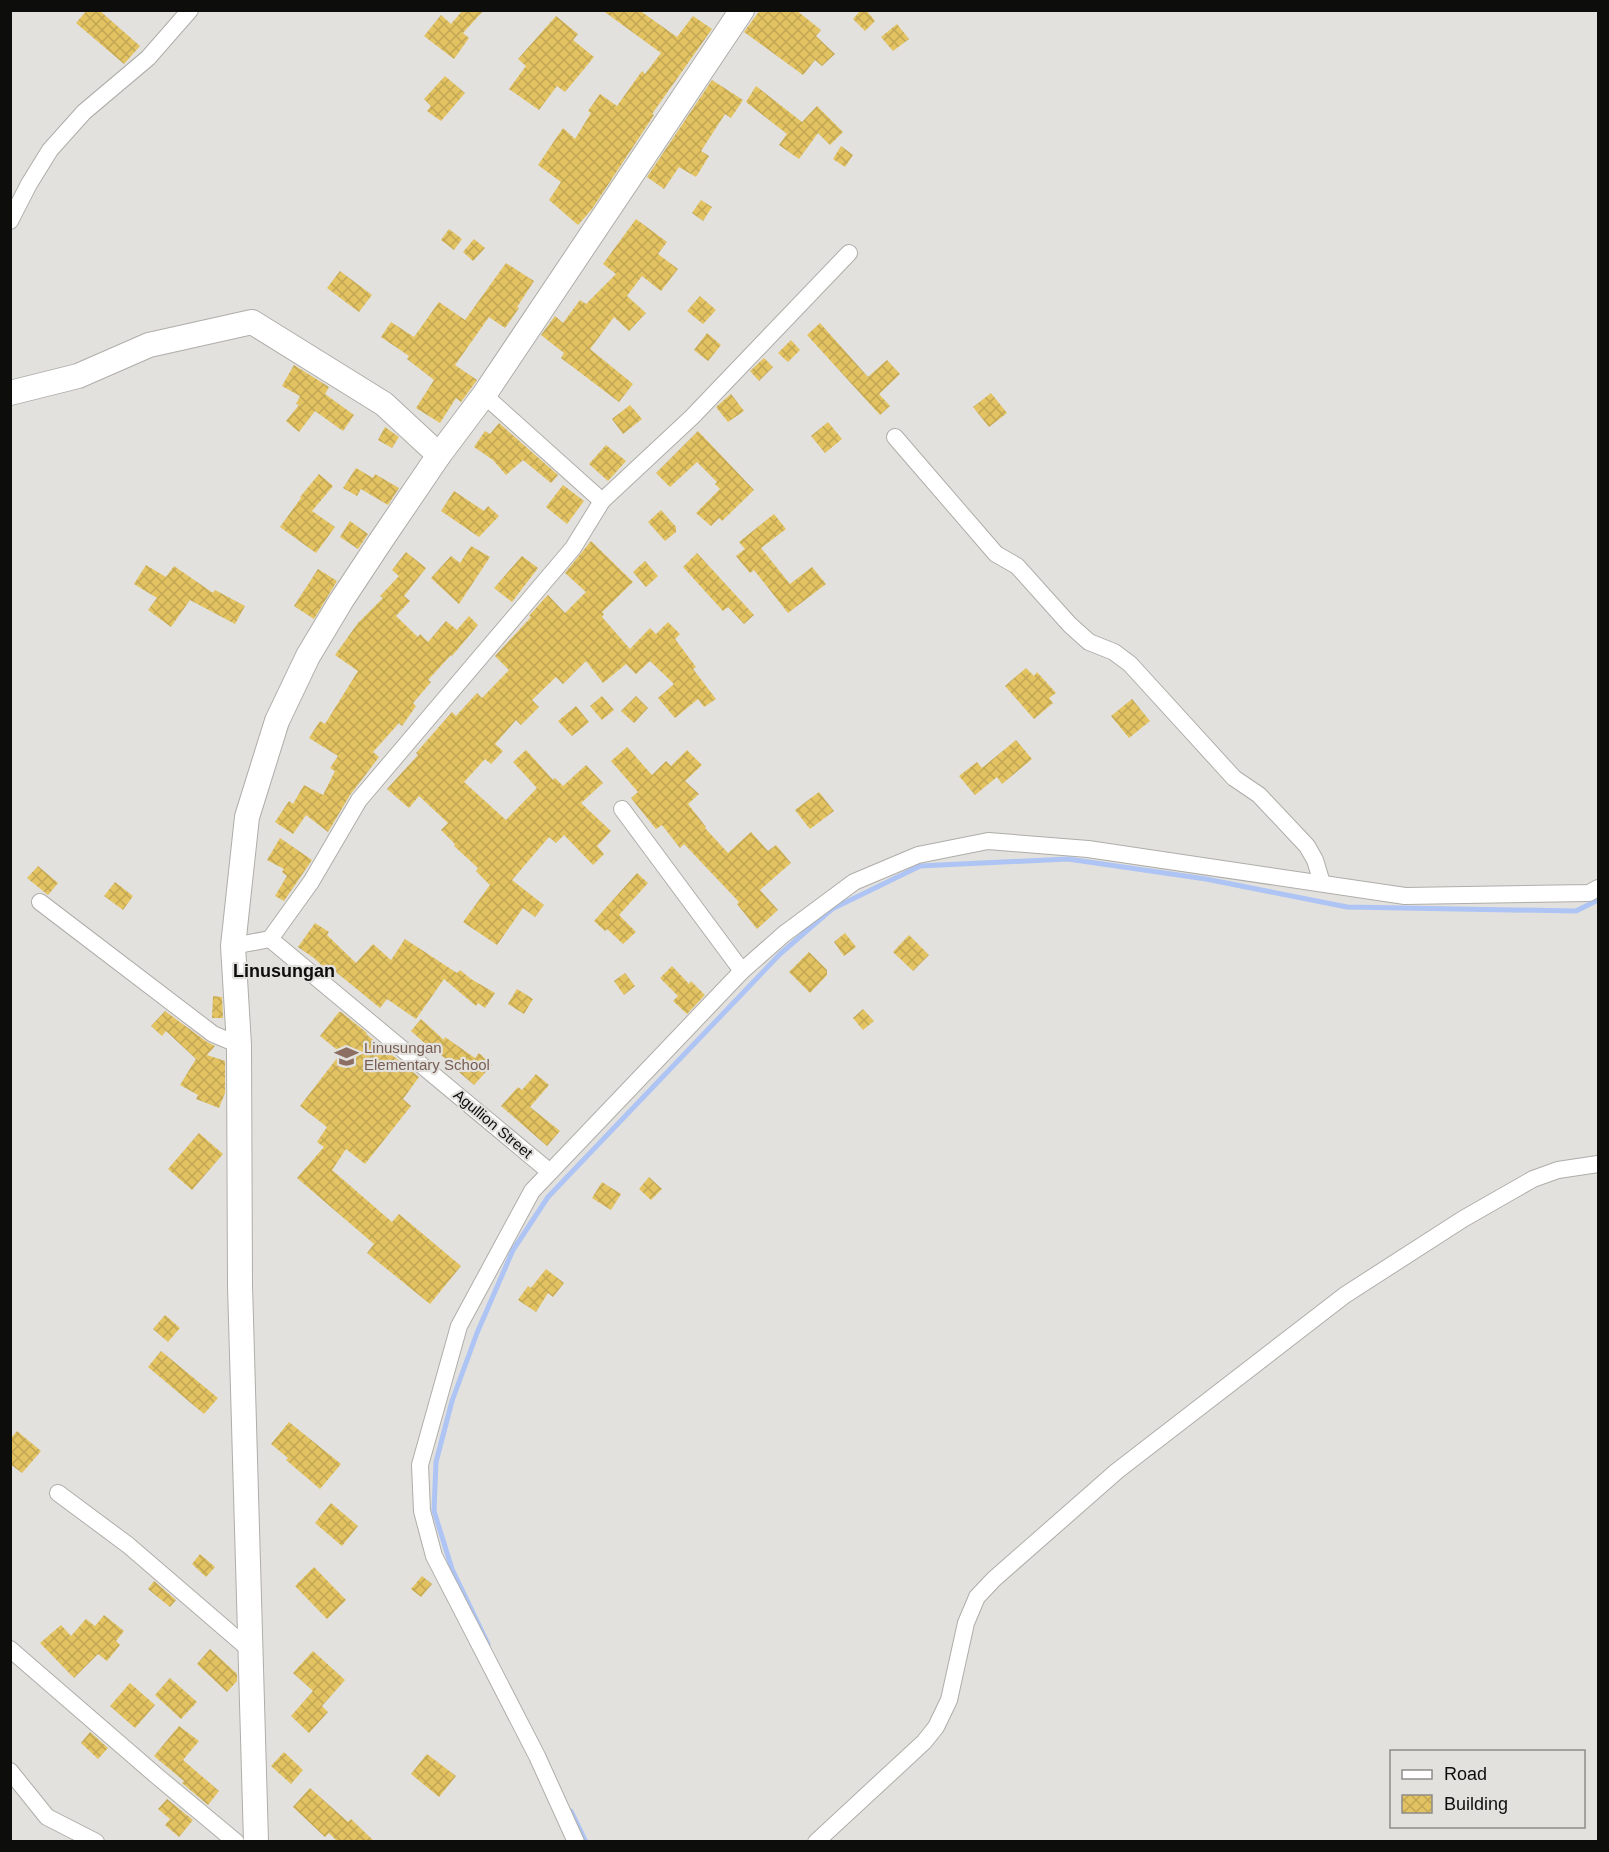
<svg xmlns="http://www.w3.org/2000/svg" width="1609" height="1852" viewBox="0 0 1609 1852" font-family="Arial,sans-serif">
	<style>
		.lines { fill: none; stroke-linecap: round; stroke-linejoin: round }
		.stream { stroke: #adc4f4; stroke-width: 5 }
		.building { fill: url(#building-cross-hatch) }
		.street-casing { stroke: #afada9; stroke-width: 18 }
		.secondary-casing { stroke: #afada9; stroke-width: 26 }
		.street { stroke: #fff; stroke-width: 16 }
		.secondary { stroke: #fff; stroke-width: 24 }
		.labels { text-anchor: middle; stroke-width: 4.5; stroke-linejoin: round; paint-order: stroke }
		.education-label { font-size: 15px; fill: #785e54; stroke: #e3e1dd; text-anchor: start }
		.street-label { font-size: 15px; fill: #0d0d0c; stroke: #e3e1dd }
		.quarter-label { font-size: 18px; font-weight: bold; fill: #0d0d0c; stroke: #e3e1dd }
	</style>
	<defs>
		<pattern id="building-cross-hatch" width="8" height="8" patternUnits="userSpaceOnUse" patternTransform="scale(1.5)"><rect width="8" height="8" fill="#e2c261"/><path d="M0 0l8 8M0 8l8-8" fill="none" stroke="#c1a653"/></pattern>
	</defs>
	<rect width="100%" height="100%" fill="#e3e1dd"/>
	<g class="lines">
		<g class="stream">
			<path d="M488 1644 452 1569 434 1511 436 1462 452 1401 477 1333 513 1250 548 1197 780 954 832 909 920 866 1068 859 1206 879 1347 907 1576 911 1598 900"/>
			<path d="M571 1811 586 1842"/>
		</g>
	</g>
	<g class="building">
		<path d="M87 10H99L140 46 124 64 76 23Z"/>
		<path d="M463 10H484L463 33 469 38 454 59 424 36 441 15 451 24Z"/>
		<path d="M602 10H639L677 37 693 16 712 29 652 114 654 115 592 209 578 225 549 200 561 182 538 165 563 128 575 139 591 113 588 111 600 94 617 106 642 71 645 74 661 53Z"/>
		<path d="M760 10H796L821 30 816 36 835 54 822 66 815 60 803 75 744 32Z"/>
		<path d="M861 10H866L875 21 865 31 853 19Z"/>
		<path d="M556 16 578 34 573 40 594 57 565 92 557 86 539 110 509 89 526 66 518 59Z"/>
		<path d="M897 24 909 39 893 51 881 37Z"/>
		<path d="M445 76 465 93 441 121 427 111 431 106 424 99Z"/>
		<path d="M712 80 743 100 731 118 725 114 701 151 709 156 696 177 679 167 664 189 647 177Z"/>
		<path d="M756 86 802 122 817 106 843 132 830 145 818 133 799 159 779 145 787 134 746 102Z"/>
		<path d="M841 146 853 155 845 167 833 159Z"/>
		<path d="M701 200 712 207 703 221 692 213Z"/>
		<path d="M636 219 667 242 658 254 678 269 661 291 642 276 627 296 646 313 629 331 614 317 590 349 633 384 619 402 561 358 564 353 541 335 555 316 563 323 580 300 586 304 616 274 603 264Z"/>
		<path d="M449 229 462 239 454 250 441 240Z"/>
		<path d="M474 239 485 248 473 261 463 252Z"/>
		<path d="M506 263 534 281 517 307 519 308 505 328 489 317 455 365 477 380 461 402 456 398 440 423 416 408 434 380 407 359 409 356 381 337 391 322 414 337 439 302 465 320Z"/>
		<path d="M340 271 372 295 359 312 327 288Z"/>
		<path d="M700 296 716 310 703 324 687 311Z"/>
		<path d="M820 323 868 377 887 360 900 374 879 394 890 406 880 415 807 335Z"/>
		<path d="M707 333 721 345 708 361 694 350Z"/>
		<path d="M791 340 800 350 788 362 778 353Z"/>
		<path d="M764 358 773 367 759 381 750 371Z"/>
		<path d="M294 365 329 387 325 394 354 415 343 431 315 411 299 432 286 421 299 405 296 404 300 396 282 386Z"/>
		<path d="M991 393 1007 413 989 427 973 407Z"/>
		<path d="M731 394 744 411 728 422 716 407Z"/>
		<path d="M630 405 642 419 623 434 612 419Z"/>
		<path d="M828 422 842 439 825 453 811 436Z"/>
		<path d="M499 423 558 475 551 483 523 460 506 475 493 460 474 447 485 431 490 434Z"/>
		<path d="M385 427 399 437 392 448 378 440Z"/>
		<path d="M698 431 754 490 722 521 719 518 711 526 696 513 720 489 715 484 717 482 697 462 670 487 656 473Z"/>
		<path d="M606 445 626 461 608 481 589 464Z"/>
		<path d="M356 468 373 478 375 474 399 488 388 505 361 489 357 496 343 488Z"/>
		<path d="M319 474 333 486 312 511 335 527 316 553 280 527 301 498 300 497Z"/>
		<path d="M563 485 584 501 567 524 546 507Z"/>
		<path d="M454 491 484 511 488 506 499 516 479 537 441 511Z"/>
		<path d="M661 510 676 527V532L665 541 648 522Z"/>
		<path d="M774 514 786 529 761 548 790 584 812 567 826 584 788 613 754 570 750 573 736 556 745 549 739 542Z"/>
		<path d="M350 521 368 534 358 549 340 537Z"/>
		<path d="M591 541 633 582 602 612 604 614 602 617 630 649 650 628 656 634 668 622 680 634 675 639 696 667 693 669 716 699 704 707 698 699 675 718 658 698 674 684 650 661 636 674 626 664 603 683 586 661 563 684 556 677 532 700 539 707 521 725 516 720 495 744 503 751 491 764 485 759 464 782 506 820 537 788 513 762 526 750 553 780 555 778 563 786 586 765 603 783 581 803 611 831 597 846 604 854 593 865 564 835 556 843 549 837 512 880 544 905 535 917 523 908 497 945 463 922 490 885 476 871 478 868 454 846 455 844 441 830 448 823 419 796 409 808 387 789 418 755 416 753 452 712 456 716 477 693 482 698 509 670 495 656 531 617 529 616 544 599 548 595 565 613 586 592 565 573Z"/>
		<path d="M471 546 490 557 459 604 431 578 451 556 460 563Z"/>
		<path d="M406 552 426 568 404 596 410 601 396 616 418 637 420 634 428 642 446 621 457 630 469 616 478 625 452 656 451 655 428 680 431 682 413 703 416 706 402 726 399 723 373 752 379 757 350 795 328 832 306 815 293 834 275 822 289 801 293 804 304 785 323 795 335 771 330 768 338 756 309 738 320 721 325 724 358 671 335 655 358 623 383 598 380 596 399 576 392 570Z"/>
		<path d="M697 553 754 615 744 624 728 607 723 611 683 567Z"/>
		<path d="M522 556 538 568 512 602 494 588Z"/>
		<path d="M645 561 658 576 646 587 633 572Z"/>
		<path d="M146 565 166 577 174 566 213 593 215 590 245 606 235 624 190 600 171 627 148 610 157 598 134 584Z"/>
		<path d="M318 569 337 581 314 619 294 606Z"/>
		<path d="M1026 668 1034 676 1037 672 1056 693 1049 698 1053 703 1034 719 1005 686Z"/>
		<path d="M602 696 614 710 602 720 590 706Z"/>
		<path d="M636 696 648 708 634 723 621 711Z"/>
		<path d="M1132 699 1150 721 1129 738 1111 716Z"/>
		<path d="M576 706 589 722 572 736 558 721Z"/>
		<path d="M1016 740 1032 759 1002 784 997 777 975 795 959 776 977 762 982 768Z"/>
		<path d="M627 747 652 775 666 761 671 766 687 750 702 765 685 781 699 794 688 804 706 827 705 828 728 853 751 832 768 851 776 845 791 863 760 890 778 910 757 929 737 904 739 902 684 844 680 848 662 825 656 829 631 798 638 792 611 761Z"/>
		<path d="M819 792 834 811 810 829 795 810Z"/>
		<path d="M280 838 312 860 284 901 275 896 287 876 282 872 284 869 267 860Z"/>
		<path d="M38 866 58 883 48 895 27 878Z"/>
		<path d="M637 873 648 883 619 915 636 932 623 944 607 929 605 931 594 921Z"/>
		<path d="M115 882 133 896 123 910 104 896Z"/>
		<path d="M315 923 329 932 327 935 356 963 373 944 391 960 405 939 457 973 460 970 471 979 495 993 485 1008 478 1003 476 1006 444 979 416 1019 387 999 380 1008 336 972 333 976 314 958 298 947Z"/>
		<path d="M845 933 856 947 844 956 834 942Z"/>
		<path d="M909 935 929 955 913 971 893 952Z"/>
		<path d="M809 952 827 970V975L810 993 789 972Z"/>
		<path d="M672 966 689 984 691 981 705 995 687 1014 673 1001 678 996 660 978Z"/>
		<path d="M625 973 635 986 624 995 614 981Z"/>
		<path d="M517 989 533 999 524 1014 508 1004Z"/>
		<path d="M213 996 222 997 223 1018H212Z"/>
		<path d="M863 1009 874 1021 863 1030 853 1018Z"/>
		<path d="M165 1011 207 1042 215 1046 207 1055 225 1061V1093L219 1108 196 1099 198 1095 180 1085 196 1059 166 1031 162 1036 151 1026Z"/>
		<path d="M339 1012H341L367 1033 366 1034 419 1077 403 1099 411 1106 365 1164 346 1149 332 1170 392 1222 399 1214 461 1266 430 1304 367 1253 374 1244 297 1178 324 1147 317 1142 327 1127 300 1106 341 1053 320 1036Z"/>
		<path d="M421 1019 444 1040 445 1037 475 1058 479 1053 492 1065 474 1085 459 1072 461 1069 429 1047 411 1031Z"/>
		<path d="M536 1074 549 1085 530 1107 560 1131 547 1146 501 1106 518 1087 522 1090Z"/>
		<path d="M199 1133 223 1154 192 1190 168 1169Z"/>
		<path d="M649 1177 662 1189 651 1200 639 1189Z"/>
		<path d="M602 1182 621 1194 611 1210 592 1198Z"/>
		<path d="M546 1269 564 1283 553 1297 548 1293 536 1312 518 1300 528 1286 531 1288Z"/>
		<path d="M165 1315 180 1328 168 1342 153 1329Z"/>
		<path d="M161 1351 218 1398 204 1414 148 1367Z"/>
		<path d="M289 1422 341 1464 320 1489 286 1460 288 1458 271 1444Z"/>
		<path d="M17 1431 41 1451 22 1473 10 1464V1439Z"/>
		<path d="M331 1503 358 1526 342 1546 315 1523Z"/>
		<path d="M200 1554 215 1567 206 1577 192 1564Z"/>
		<path d="M314 1567 346 1600 327 1619 295 1586Z"/>
		<path d="M422 1576 432 1584 421 1597 411 1589Z"/>
		<path d="M154 1581 176 1600 170 1607 148 1589Z"/>
		<path d="M104 1615 124 1631 116 1641 120 1645 107 1661 98 1654 74 1678 40 1643 61 1625 71 1636 86 1619 95 1626Z"/>
		<path d="M210 1649 237 1674V1681L227 1692 197 1664Z"/>
		<path d="M313 1651 345 1680 322 1706 328 1712 309 1733 291 1716 313 1691 293 1673Z"/>
		<path d="M170 1678 197 1702 181 1719 155 1695Z"/>
		<path d="M130 1683 155 1705 135 1728 110 1706Z"/>
		<path d="M179 1726 199 1741 183 1760 219 1791 208 1805 182 1783 184 1781 154 1756Z"/>
		<path d="M90 1732 108 1748 98 1759 81 1743Z"/>
		<path d="M284 1752 303 1770 291 1784 271 1766Z"/>
		<path d="M427 1754 456 1776 439 1797 411 1774Z"/>
		<path d="M310 1788 348 1822 351 1819 375 1842H338L329 1833 325 1837 293 1807Z"/>
		<path d="M167 1799 193 1820 179 1837 165 1825 170 1819 158 1809Z"/>
	</g>
	<g class="lines">
		<defs>
			<g id="street">
				<path d="M10 221 29 184 50 150 84 112 148 58 190 10"/>
				<path d="M484 395 602 501"/>
				<path d="M895 437 996 554 1017 566 1070 625 1089 642 1114 652 1130 664 1234 778 1259 795 1307 846 1315 860 1322 883"/>
				<path d="M622 809 742 971"/>
				<path d="M40 902 213 1034 239 1045"/>
				<path d="M270 939 550 1172"/>
				<path d="M233 946 270 939 311 882 359 800 573 548 602 501 692 417 849 253"/>
				<path d="M58 1493 128 1545 250 1650"/>
				<path d="M10 1649 158 1777 236 1842"/>
				<path d="M10 1771 47 1817 96 1842"/>
				<path d="M576 1842 537 1756 434 1556 422 1511 420 1465 459 1326 532 1191 742 971 784 934 854 882 918 855 988 841 1088 849 1405 896 1589 893 1598 888"/>
				<path d="M816 1842 924 1742 936 1727 949 1700 966 1623 977 1597 994 1579 1117 1471 1345 1295 1463 1219 1533 1179 1558 1170 1598 1164"/>
			</g>
			<g id="secondary">
				<path d="M10 393 78 376 149 345 252 322 384 404 439 455"/>
				<path d="M256 1842 240 1285 239 1045 233 946 247 817 277 721 308 656 341 601 382 539 439 455 484 395 742 10"/>
			</g>
		</defs>
		<use href="#street" class="street-casing"/>
		<use href="#secondary" class="secondary-casing"/>
		<use href="#street" class="street"/>
		<use href="#secondary" class="secondary"/>
	</g>
	<defs>
		<symbol id="school-bare" viewBox="-9 -9 18 18"><path d="M0-5L7-2L0 1L-7-2ZM-4 1L0 2.5L4 1V4Q0 6-4 4Z" fill="#8d6e63" stroke="#e3e1dd" stroke-width="2.5" paint-order="stroke"/></symbol>
	</defs>
	<g fill-rule="evenodd">
		<use href="#school-bare" x="330" y="1040" width="33" height="33"/>
	</g>
	<g class="labels">
		<g class="education-label">
			<text x="364" y="1053">Linusungan<tspan x="364" dy="17">Elementary School</tspan></text>
		</g>
		<g class="street-label">
			<text transform="translate(493 1124) rotate(40)" y="5">Agullion Street</text>
		</g>
		<g class="quarter-label">
			<text x="284" y="977">Linusungan</text>
		</g>
	</g>
	<rect width="1609" height="1852" fill="none" stroke="#0d0d0c" stroke-width="24"/>
	<rect x="1390" y="1750" width="195" height="78" fill="#e3e1dd" stroke="#8d8c89" stroke-width="1.5"/>
	<rect x="1402" y="1770" width="30" height="9" fill="#ffffff" stroke="#8d8c89" stroke-width="1.5"/>
	<text x="1444" y="1780" font-size="18" fill="#0d0d0c">Road</text>
	<rect x="1402" y="1795" width="30" height="18" fill="url(#building-cross-hatch)" stroke="#8d8c89" stroke-width="1.5"/>
	<text x="1444" y="1810" font-size="18" fill="#0d0d0c">Building</text>
</svg>
